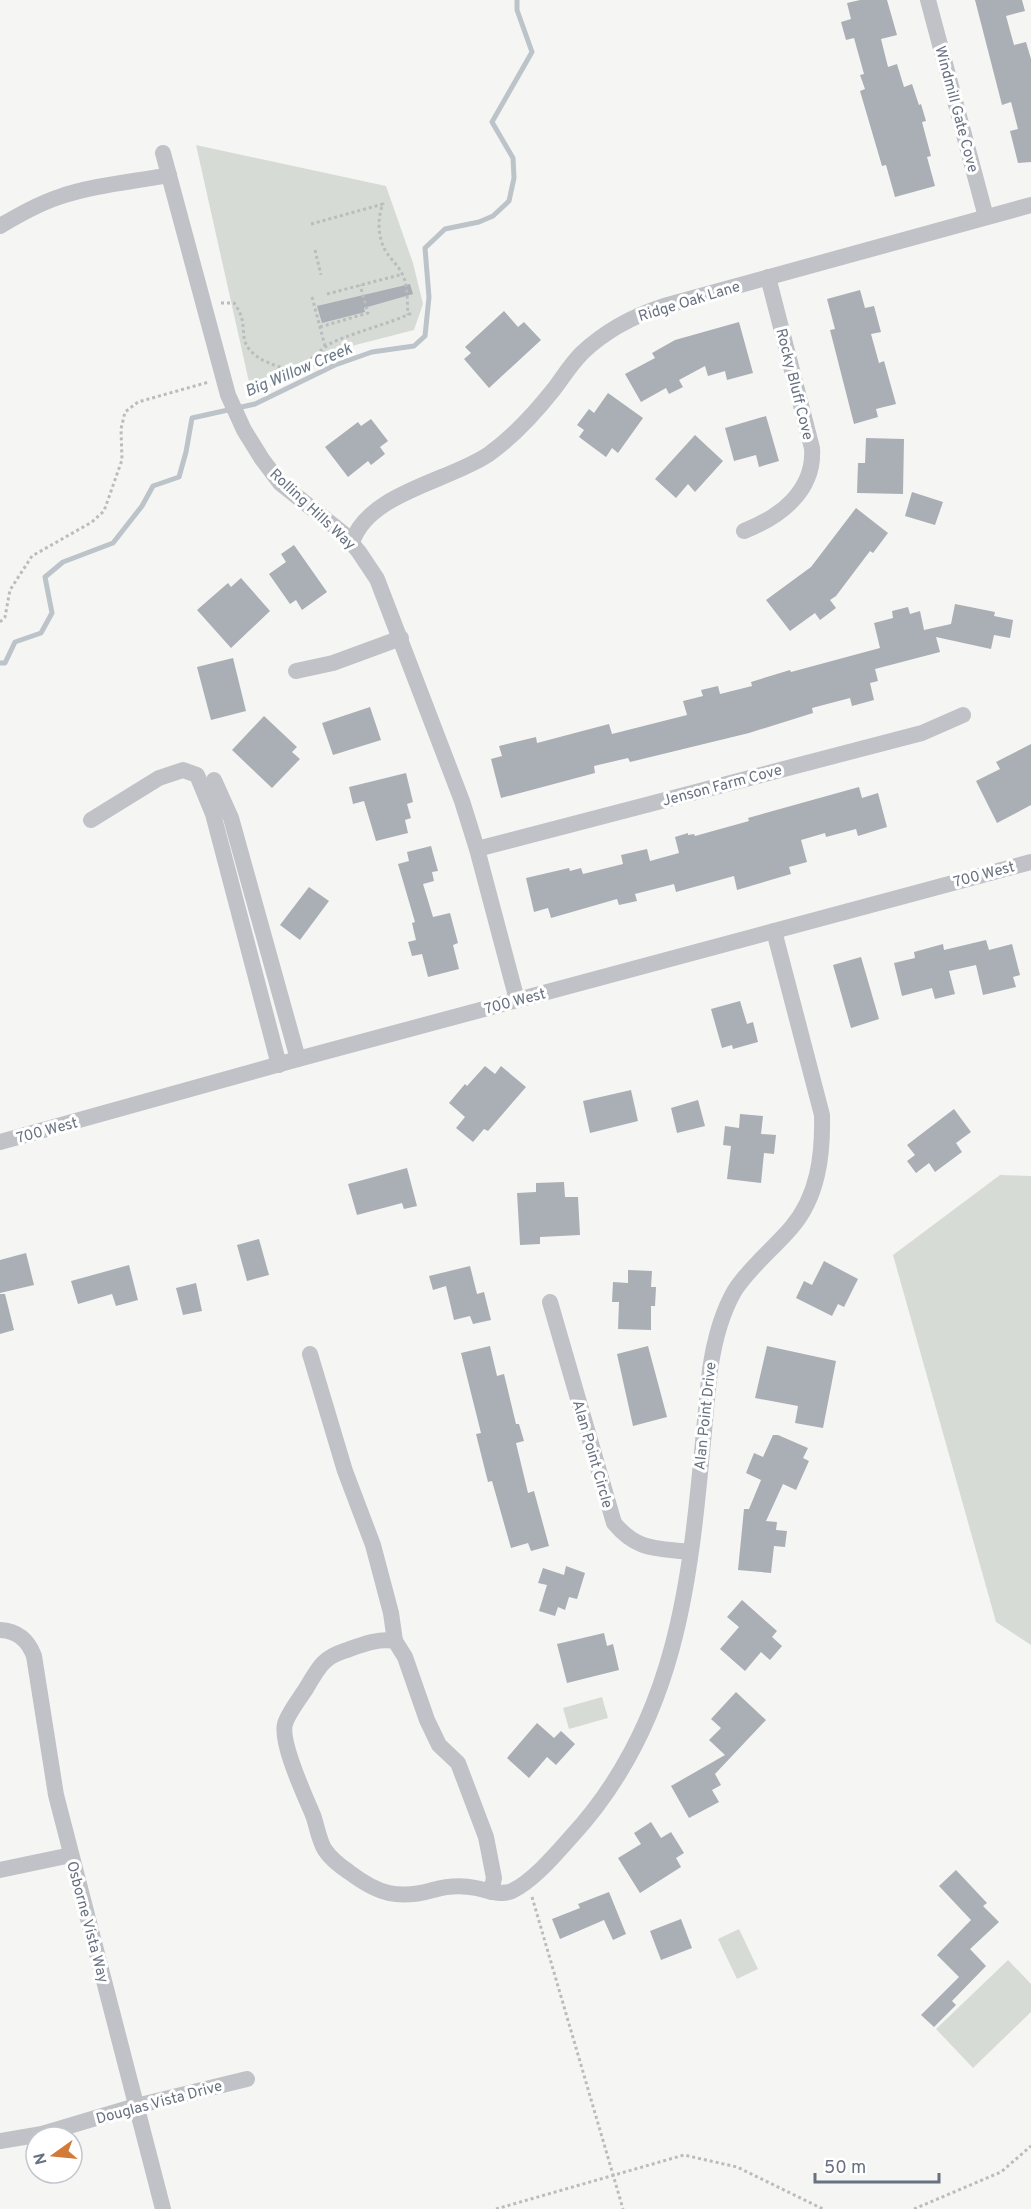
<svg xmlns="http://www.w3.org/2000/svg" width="1031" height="2209" viewBox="0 0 1031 2209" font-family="Overpass,sans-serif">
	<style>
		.green { fill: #d6dcd5 }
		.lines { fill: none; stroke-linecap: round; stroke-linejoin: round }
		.stream { stroke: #bcc3c9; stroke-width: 5 }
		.building { fill: #aaaeb5 }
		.path { stroke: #babcbe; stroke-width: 3; stroke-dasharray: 3 3; stroke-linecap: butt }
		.minor { stroke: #c0c2c7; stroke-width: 16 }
		.labels { text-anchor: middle; stroke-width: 6; stroke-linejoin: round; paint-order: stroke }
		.street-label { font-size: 15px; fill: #687181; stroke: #fff }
		.water-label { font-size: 16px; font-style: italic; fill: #697885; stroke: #fff }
	</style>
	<rect width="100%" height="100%" fill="#f5f6f3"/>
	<g class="green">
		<path d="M196 145 386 186 413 263 423 304 414 330 344 348 298 376 273 386 251 391Z"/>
		<path d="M1000 1175 1031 1176V1645L996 1622 893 1255Z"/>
		<path d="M602 1697 608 1718 569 1729 563 1708Z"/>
		<path d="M739 1929 758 1969 737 1979 718 1939Z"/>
		<path d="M1008 1960 1031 1984V2012L973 2068 936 2029Z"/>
	</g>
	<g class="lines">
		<path class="stream" d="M0 663H5L15 642 41 633 52 613 45 577 63 562 113 543 142 506 153 486 179 477 186 452 192 418 255 404 335 365 372 352 414 346 425 336 429 297 425 248 445 229 479 222 493 216 509 201 514 178 513 158 492 122 532 52 517 10V0"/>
	</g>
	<g class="building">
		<path d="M860 0H887L897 35 881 39 888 67 897 64 904 87 912 84 919 105 921 104 926 121 922 122 931 156 927 157 935 186 895 197 886 165 882 166 860 91 865 89 860 75 864 74 854 38 846 40 841 22 851 19 847 3Z"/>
		<path d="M975 0H1022L1025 11 1006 16 1014 45 1026 42 1031 59V162L1018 163 1010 131 1018 129 1011 102 1002 105Z"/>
		<path d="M410 284 413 294 364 308 365 312 322 323 317 306Z"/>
		<path d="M860 290 865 308 874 306 881 332 871 334 879 363 884 361 896 404 876 409 878 417 854 424 830 330 835 329 827 299Z"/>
		<path d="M504 311 518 327 524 322 541 340 489 388 464 359 471 353 465 347Z"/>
		<path d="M739 322 753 373 727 380 725 371 708 376 705 366 679 380 683 387 669 394 666 388 641 402 625 374 655 358 652 353 675 340Z"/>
		<path d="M608 393 643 418 618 453 612 448 606 457 579 437 584 430 577 425 589 409 594 413Z"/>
		<path d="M766 416 779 461 759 467 756 455 734 461 725 428Z"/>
		<path d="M371 419 388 441 380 447 385 454 371 465 368 461 348 477 325 447 358 422 361 426Z"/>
		<path d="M695 435 723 461 695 492 688 484 676 498 655 479Z"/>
		<path d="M866 438 904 439 903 494 857 493 858 463H865Z"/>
		<path d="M912 492 943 502 935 525 905 516Z"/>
		<path d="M856 508 888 533 873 553 870 551 836 596 830 600 836 608 820 620 815 613 790 631 766 600 811 567Z"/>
		<path d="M294 545 327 592 302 610 296 600 290 604 269 574 286 562 281 554Z"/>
		<path d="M241 578 270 611 231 648 197 610 228 583 231 587Z"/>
		<path d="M955 604 995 612 994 616 1013 620 1010 638 994 635 991 649 936 637 940 652 875 669 878 681 870 683 874 700 852 706 850 698 812 708 813 713 749 733 630 762 628 758 594 766 595 773 501 798 491 759 502 756 499 746 536 737 537 743 609 724 612 734 687 715 683 701 703 696 701 690 718 686 720 694 752 686 751 682 790 670 791 672 880 648 874 623 893 618 892 611 908 607 910 614 920 611 924 630 951 624Z"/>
		<path d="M233 658 246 711 211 720 197 667Z"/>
		<path d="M370 707 381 740 333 755 322 723Z"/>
		<path d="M264 716 297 747 292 752 300 759 272 788 232 750Z"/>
		<path d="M1031 744V805L997 823 976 781 1000 769 996 762Z"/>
		<path d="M406 773 413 802 407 804 411 818 405 820 408 833 376 841 364 801 353 804 349 787Z"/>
		<path d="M859 787 862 798 878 793 887 827 858 836 856 829 826 837 825 833 801 840 807 862 789 867 791 874 737 890 734 876 676 892 674 884 635 894 637 901 619 905 617 899 551 918 548 908 534 912 526 878 569 868 570 871 581 868 583 874 623 864 621 855 647 849 650 861 679 853 675 837 688 833V835L694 834 695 836 749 821 748 818Z"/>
		<path d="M431 846 438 871 432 872 434 881 423 884 433 917 450 913 458 943 453 945 459 969 428 977 422 954 412 956 408 942 416 940 412 923 415 922 398 864 409 861 407 852Z"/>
		<path d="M309 887 329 901 300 940 280 925Z"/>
		<path d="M986 940 989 950 1012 944 1020 975 1013 977 1016 987 983 995 976 965 949 971 955 994 935 999 932 988 902 996 894 963 915 958 914 952 943 944 944 950Z"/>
		<path d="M861 957 879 1019 851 1028 833 965Z"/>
		<path d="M740 1001 747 1024 753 1022 758 1042 733 1049 732 1045 722 1048 711 1009Z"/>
		<path d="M485 1066 495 1074 501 1066 526 1087 488 1131 484 1129 473 1142 456 1128 465 1117 449 1103 465 1084 467 1086Z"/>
		<path d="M631 1090 638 1121 590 1133 583 1101Z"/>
		<path d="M698 1100 705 1126 677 1133 671 1108Z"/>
		<path d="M954 1109 971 1132 956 1143 962 1152 935 1172 929 1163 916 1173 907 1161 915 1155 907 1145Z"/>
		<path d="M740 1114 763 1116 761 1134 776 1135 774 1154 764 1153 761 1183 727 1179 731 1146 723 1145 725 1126 739 1128Z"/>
		<path d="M407 1168 417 1206 404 1209 402 1203 357 1215 348 1184Z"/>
		<path d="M564 1182 565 1197H578L580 1235 540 1237V1244L520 1245 517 1193 536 1192V1183Z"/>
		<path d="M259 1239 269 1275 247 1281 237 1245Z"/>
		<path d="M26 1253 34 1285 0 1293V1260Z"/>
		<path d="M824 1261 858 1279 844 1307 838 1304 832 1316 796 1298 804 1281 812 1285Z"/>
		<path d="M129 1265 138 1300 116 1306 112 1294 78 1304 71 1281Z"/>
		<path d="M470 1266 477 1294 484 1292 491 1320 473 1324 470 1316 454 1320 446 1286 433 1290 429 1276Z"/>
		<path d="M628 1270 652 1271 651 1287H656L655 1306H651V1330L618 1329 619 1302H612L613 1282 628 1283Z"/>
		<path d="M196 1283 202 1311 183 1315 176 1288Z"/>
		<path d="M0 1294H5L14 1330 0 1334Z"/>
		<path d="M490 1346 497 1376 504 1374 516 1424H519L524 1441 516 1443 528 1493 534 1491 549 1546 531 1551 528 1543 511 1548 492 1481 488 1482 476 1434 481 1433 461 1353Z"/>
		<path d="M648 1346 667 1417 633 1426 617 1354Z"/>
		<path d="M767 1346 836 1361 823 1428 795 1423 798 1406 755 1398Z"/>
		<path d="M773 1435H778L808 1448 803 1458 809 1461 796 1490 783 1484 766 1521 777 1522 776 1530 787 1531 785 1547 774 1546 771 1573 738 1570 744 1509H749L761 1480 746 1473 754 1453 763 1457Z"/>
		<path d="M566 1566 585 1573 577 1599 569 1597 565 1610 558 1607 555 1616 539 1611 547 1585 538 1583 543 1568 564 1575Z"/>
		<path d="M742 1600 777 1631 772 1637 782 1646 770 1660 761 1652 745 1671 720 1649 739 1627 727 1617Z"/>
		<path d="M604 1633 607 1646 613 1644 619 1670 567 1683 557 1644Z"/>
		<path d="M736 1692 766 1720 715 1774 721 1785 712 1790 719 1802 689 1818 671 1786 725 1755 709 1740 721 1728 711 1719Z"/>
		<path d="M537 1723 554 1738 561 1731 575 1744 556 1765 547 1757 529 1778 507 1758Z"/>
		<path d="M651 1822 661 1838 671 1832 684 1853 676 1858 681 1867 640 1893 618 1858 641 1844 634 1833Z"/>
		<path d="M956 1870 987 1903 983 1906 999 1922 970 1949 986 1966 952 2001 956 2005 934 2027 921 2015 959 1977 937 1955 971 1920 939 1886Z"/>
		<path d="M609 1892 626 1934 613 1940 604 1920 560 1939 552 1919 580 1908 578 1904Z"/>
		<path d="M681 1919 692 1948 661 1960 650 1931Z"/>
	</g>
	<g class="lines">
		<g class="path">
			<path d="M311 224 383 204C377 218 378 237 385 250 391 260 400 267 404 278 408 289 407 303 408 315"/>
			<path d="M315 250 321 275"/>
			<path d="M327 294 403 274"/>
			<path d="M312 297 325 346"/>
			<path d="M221 303H234C248 321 240 334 247 346 252 354 261 360 269 363 308 380 309 351 338 340 362 330 388 324 412 313"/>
			<path d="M320 327 368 313 360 285"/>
			<path d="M0 622 5 617 10 590 32 556 92 522 104 511 122 460 121 429 125 412 138 402 209 382"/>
			<path d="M532 1897 623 2209"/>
			<path d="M496 2209 684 2155 737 2167 823 2209"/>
			<path d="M914 2209 1001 2172 1031 2146"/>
		</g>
		<g class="minor">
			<path d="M928 0 986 217"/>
			<path d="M163 153 228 395 244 430 262 459 280 483 344 534 359 552 377 579 462 801 477 849 517 1000"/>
			<path d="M0 226C19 215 38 204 59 197 94 185 132 182 169 175"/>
			<path d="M744 531C780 517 815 491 812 448L768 277"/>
			<path d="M352 543C367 493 450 481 489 454 514 436 535 413 554 389 563 377 571 364 582 353 605 331 633 316 664 306L1031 205"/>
			<path d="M296 671 333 663 401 638"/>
			<path d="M214 780 231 818 298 1059"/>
			<path d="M91 820 159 778 183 770 197 775 213 814 279 1065"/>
			<path d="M477 849 922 733 963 715"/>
			<path d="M0 1142 298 1059 1031 862"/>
			<path d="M550 1302 614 1523C637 1551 656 1548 690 1552"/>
			<path d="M310 1354 345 1471 373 1545 391 1613 395 1641"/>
			<path d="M0 1630C18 1631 28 1640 34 1656L56 1795 163 2209"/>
			<path d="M0 1870 71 1855"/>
			<path d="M491 1892 494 1878 486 1837 458 1763 439 1745 427 1720 405 1657 395 1641C377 1638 361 1645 344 1651 322 1658 318 1669 307 1687 301 1697 288 1713 285 1724 280 1743 305 1796 313 1815 317 1826 319 1841 325 1850 331 1859 340 1866 349 1872 378 1894 398 1900 433 1890 447 1886 462 1885 476 1888 487 1890 501 1896 512 1891 533 1881 556 1854 571 1837 693 1705 692 1537 710 1370 714 1342 721 1314 735 1290 750 1267 773 1249 791 1228 818 1197 823 1155 822 1115L774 931"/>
			<path d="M0 2141 42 2134 136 2106 247 2079"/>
		</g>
	</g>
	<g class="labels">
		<g class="street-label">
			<text transform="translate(957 109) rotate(75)" y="5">Windmill Gate Cove</text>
			<text transform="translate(689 301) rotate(-17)" y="5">Ridge Oak Lane</text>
			<text transform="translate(795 384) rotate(76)" y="5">Rocky Bluff Cove</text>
			<text transform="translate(313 509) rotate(43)" y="5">Rolling Hills Way</text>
			<text transform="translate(722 785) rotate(-15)" y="5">Jenson Farm Cove</text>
			<text transform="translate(984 874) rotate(-15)" y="5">700 West</text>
			<text transform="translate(515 1001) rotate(-15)" y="5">700 West</text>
			<text transform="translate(47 1130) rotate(-15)" y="5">700 West</text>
			<text transform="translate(705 1416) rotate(-84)" y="5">Alan Point Drive</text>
			<text transform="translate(593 1454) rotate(74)" y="5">Alan Point Circle</text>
			<text transform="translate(88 1922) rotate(75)" y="5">Osborne Vista Way</text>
			<text transform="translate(159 2102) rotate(-15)" y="5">Douglas Vista Drive</text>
		</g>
		<g class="water-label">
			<text transform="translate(298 369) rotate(-23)" y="6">Big Willow Creek</text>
		</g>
	</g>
	<g transform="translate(54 2155) rotate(255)"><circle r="28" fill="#ffffff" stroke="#c3c6cd" stroke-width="1.5"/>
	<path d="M0-4.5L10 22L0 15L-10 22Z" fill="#d27a37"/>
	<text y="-9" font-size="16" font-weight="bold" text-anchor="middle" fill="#687181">N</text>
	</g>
	<path d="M815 2173v9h124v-9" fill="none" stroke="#687181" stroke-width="3"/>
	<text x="824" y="2173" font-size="18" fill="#687181" stroke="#ffffff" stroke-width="4.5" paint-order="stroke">50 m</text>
</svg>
